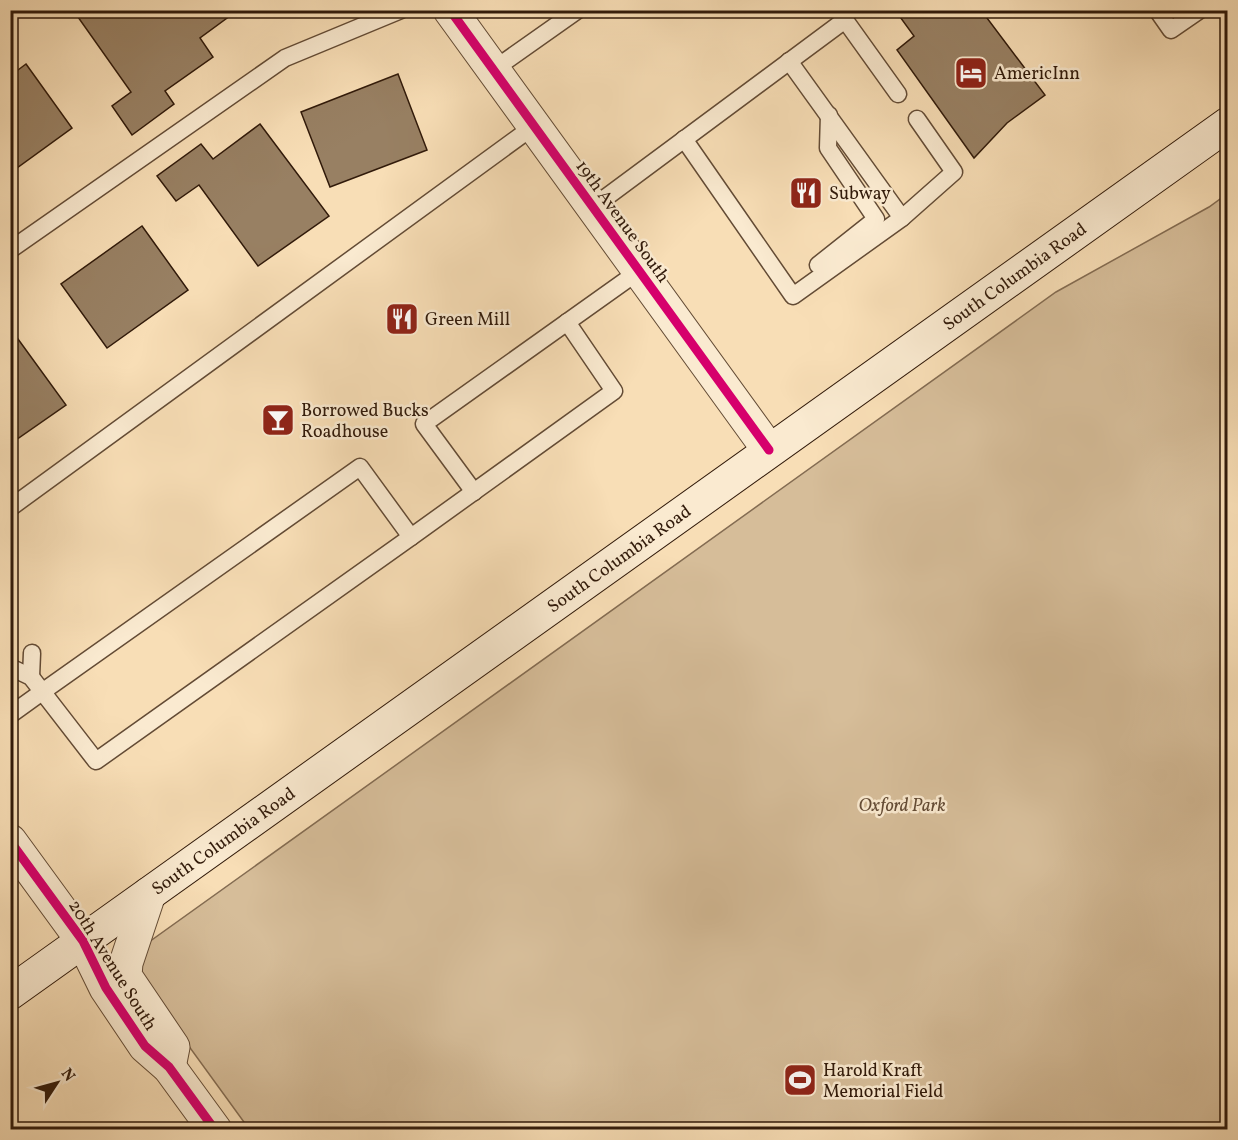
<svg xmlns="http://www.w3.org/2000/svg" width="1238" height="1140" viewBox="0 0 1238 1140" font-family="Vollkorn,serif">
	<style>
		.green { fill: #d6bd99; stroke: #846c52; stroke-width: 1.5 }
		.building { fill: #988063; stroke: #311a0a; stroke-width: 1.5 }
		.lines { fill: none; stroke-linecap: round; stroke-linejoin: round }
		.service-casing { stroke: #634b35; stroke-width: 19 }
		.minor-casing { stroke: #634b35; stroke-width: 35 }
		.secondary-casing { stroke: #311a0a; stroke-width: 35 }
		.service { stroke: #faead0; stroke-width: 16 }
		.minor { stroke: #faead0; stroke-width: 33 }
		.secondary { stroke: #faead0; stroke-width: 33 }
		.cycleway-casing { stroke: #faead0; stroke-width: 13 }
		.cycleway { stroke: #d6006c; stroke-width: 9 }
		.labels { text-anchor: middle; stroke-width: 5; stroke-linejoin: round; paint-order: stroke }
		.poi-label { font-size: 18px; fill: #311a0a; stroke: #faead0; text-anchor: start }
		.street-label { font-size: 18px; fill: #311a0a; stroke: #faead0 }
		.park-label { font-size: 18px; font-style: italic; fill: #634b35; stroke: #faead0 }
	</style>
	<rect width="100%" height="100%" fill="#f8deb6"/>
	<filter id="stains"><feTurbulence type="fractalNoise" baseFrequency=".00333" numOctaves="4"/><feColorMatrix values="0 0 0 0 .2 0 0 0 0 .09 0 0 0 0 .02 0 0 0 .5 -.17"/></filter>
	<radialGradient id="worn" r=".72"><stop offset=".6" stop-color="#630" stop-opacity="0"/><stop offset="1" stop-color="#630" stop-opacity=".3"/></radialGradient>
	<path class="green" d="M1227 194V1129H249L143 983 141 958 149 942 1056 292 1209 207Z"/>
	<g class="building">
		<path d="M73 10H238L200 38 213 57 165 91 174 104 132 135 112 106 131 92Z"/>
		<path d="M895 10H981L1045 95 1007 123 974 158 897 50 914 36Z"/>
		<path d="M26 64 72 128 10 173V76Z"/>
		<path d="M398 74 427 150 330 187 301 112Z"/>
		<path d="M260 124 329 216 258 266 199 185 176 201 157 176 201 144 213 159Z"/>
		<path d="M142 226 188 290 107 348 61 284Z"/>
		<path d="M10 328 66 405 10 444Z"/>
	</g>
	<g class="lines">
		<defs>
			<g id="service">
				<path d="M1157 10 1171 30 1200 10"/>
				<path d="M493 70 578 10"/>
				<path d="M684 139 793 296 902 218 789 61"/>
				<path d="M593 207 845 20 898 94"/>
				<path d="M902 218 954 172 917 119"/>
				<path d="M10 250 285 58 401 10"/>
				<path d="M818 265 876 219 828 148 829 115"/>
				<path d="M474 492 424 424 639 271"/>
				<path d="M10 508 534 126"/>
				<path d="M411 537 614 391 567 322"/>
				<path d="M10 667 31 677 96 761 411 537 360 467 42 692 10 715"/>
				<path d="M31 677 32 653"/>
			</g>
			<g id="minor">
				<path d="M450 10 769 450"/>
				<path d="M10 841 83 941 106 988 145 1046 169 1067 215 1130"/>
				<path d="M149 894 126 963 125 976 173 1047 169 1067"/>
			</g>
			<g id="secondary">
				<path id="s1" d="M10 993 1228 124"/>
			</g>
		</defs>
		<use href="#service" class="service-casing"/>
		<use href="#minor" class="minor-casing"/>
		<use href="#secondary" class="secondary-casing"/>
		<use href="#service" class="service"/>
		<use href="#minor" class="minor"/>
		<use href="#secondary" class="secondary"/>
		<defs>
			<g id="cycleway">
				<path d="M450 10 769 450"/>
				<path d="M10 841 83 941 106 988 145 1046 169 1067 215 1130"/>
			</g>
		</defs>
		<use href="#cycleway" class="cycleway-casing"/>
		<use href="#cycleway" class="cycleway"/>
	</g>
	<defs>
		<symbol id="hotel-square" viewBox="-11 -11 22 22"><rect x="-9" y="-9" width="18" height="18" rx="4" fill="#8f2418" stroke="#faead0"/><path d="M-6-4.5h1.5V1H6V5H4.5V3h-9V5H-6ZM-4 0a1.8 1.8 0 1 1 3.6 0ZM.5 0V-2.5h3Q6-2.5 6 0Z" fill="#fff"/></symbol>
		<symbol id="restaurant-square" viewBox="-11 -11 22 22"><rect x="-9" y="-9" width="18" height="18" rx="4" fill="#8f2418" stroke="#faead0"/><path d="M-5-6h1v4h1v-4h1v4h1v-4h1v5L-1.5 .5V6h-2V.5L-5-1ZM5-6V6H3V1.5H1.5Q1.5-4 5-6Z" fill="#fff"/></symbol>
		<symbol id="bar-square" viewBox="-11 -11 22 22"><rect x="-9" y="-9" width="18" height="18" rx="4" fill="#8f2418" stroke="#faead0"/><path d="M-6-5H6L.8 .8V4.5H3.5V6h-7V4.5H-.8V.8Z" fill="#fff"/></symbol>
		<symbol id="stadium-square" viewBox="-11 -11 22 22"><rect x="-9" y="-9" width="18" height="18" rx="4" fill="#8f2418" stroke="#faead0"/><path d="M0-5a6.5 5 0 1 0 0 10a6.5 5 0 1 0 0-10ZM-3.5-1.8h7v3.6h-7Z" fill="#fff"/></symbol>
	</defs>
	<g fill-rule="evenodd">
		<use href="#hotel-square" x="952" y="54" width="38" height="38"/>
		<use href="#restaurant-square" x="787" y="174" width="38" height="38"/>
		<use href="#restaurant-square" x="383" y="300" width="38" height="38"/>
		<use href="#bar-square" x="259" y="401" width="38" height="38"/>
		<use href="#stadium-square" x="781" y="1061" width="38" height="38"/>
	</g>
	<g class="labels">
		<g class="poi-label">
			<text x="994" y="79">AmericInn</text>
			<text x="829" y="199">Subway</text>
			<text x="425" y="325">Green Mill</text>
			<text x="301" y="416">Borrowed Bucks<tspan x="301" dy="21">Roadhouse</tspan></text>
			<text x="823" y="1076">Harold Kraft<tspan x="823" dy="21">Memorial Field</tspan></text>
		</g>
		<g class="street-label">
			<text transform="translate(623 221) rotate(54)" y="6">19th Avenue South</text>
			<text dy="6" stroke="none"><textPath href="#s1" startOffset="1234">South Columbia Road</textPath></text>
			<text dy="6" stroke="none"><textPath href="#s1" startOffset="748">South Columbia Road</textPath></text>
			<text dy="6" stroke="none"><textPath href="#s1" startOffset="262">South Columbia Road</textPath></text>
			<text transform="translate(113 965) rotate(58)" y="6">20th Avenue South</text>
		</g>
		<g class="park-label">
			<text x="902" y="811">Oxford Park</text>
		</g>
	</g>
	<rect width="1238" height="1140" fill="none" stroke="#f8deb6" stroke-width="36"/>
	<rect x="12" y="12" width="1214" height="1116" fill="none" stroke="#311a0a" stroke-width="3"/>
	<rect x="18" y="18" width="1202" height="1104" fill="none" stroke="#311a0a" stroke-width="1.5"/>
	<g transform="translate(57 1083) rotate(54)" stroke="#faead0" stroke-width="4.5" paint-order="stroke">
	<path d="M0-4.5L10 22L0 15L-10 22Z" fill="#311a0a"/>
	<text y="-9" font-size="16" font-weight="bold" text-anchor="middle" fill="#311a0a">N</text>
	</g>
	<rect width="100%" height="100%" filter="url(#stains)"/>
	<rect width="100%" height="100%" fill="url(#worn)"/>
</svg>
